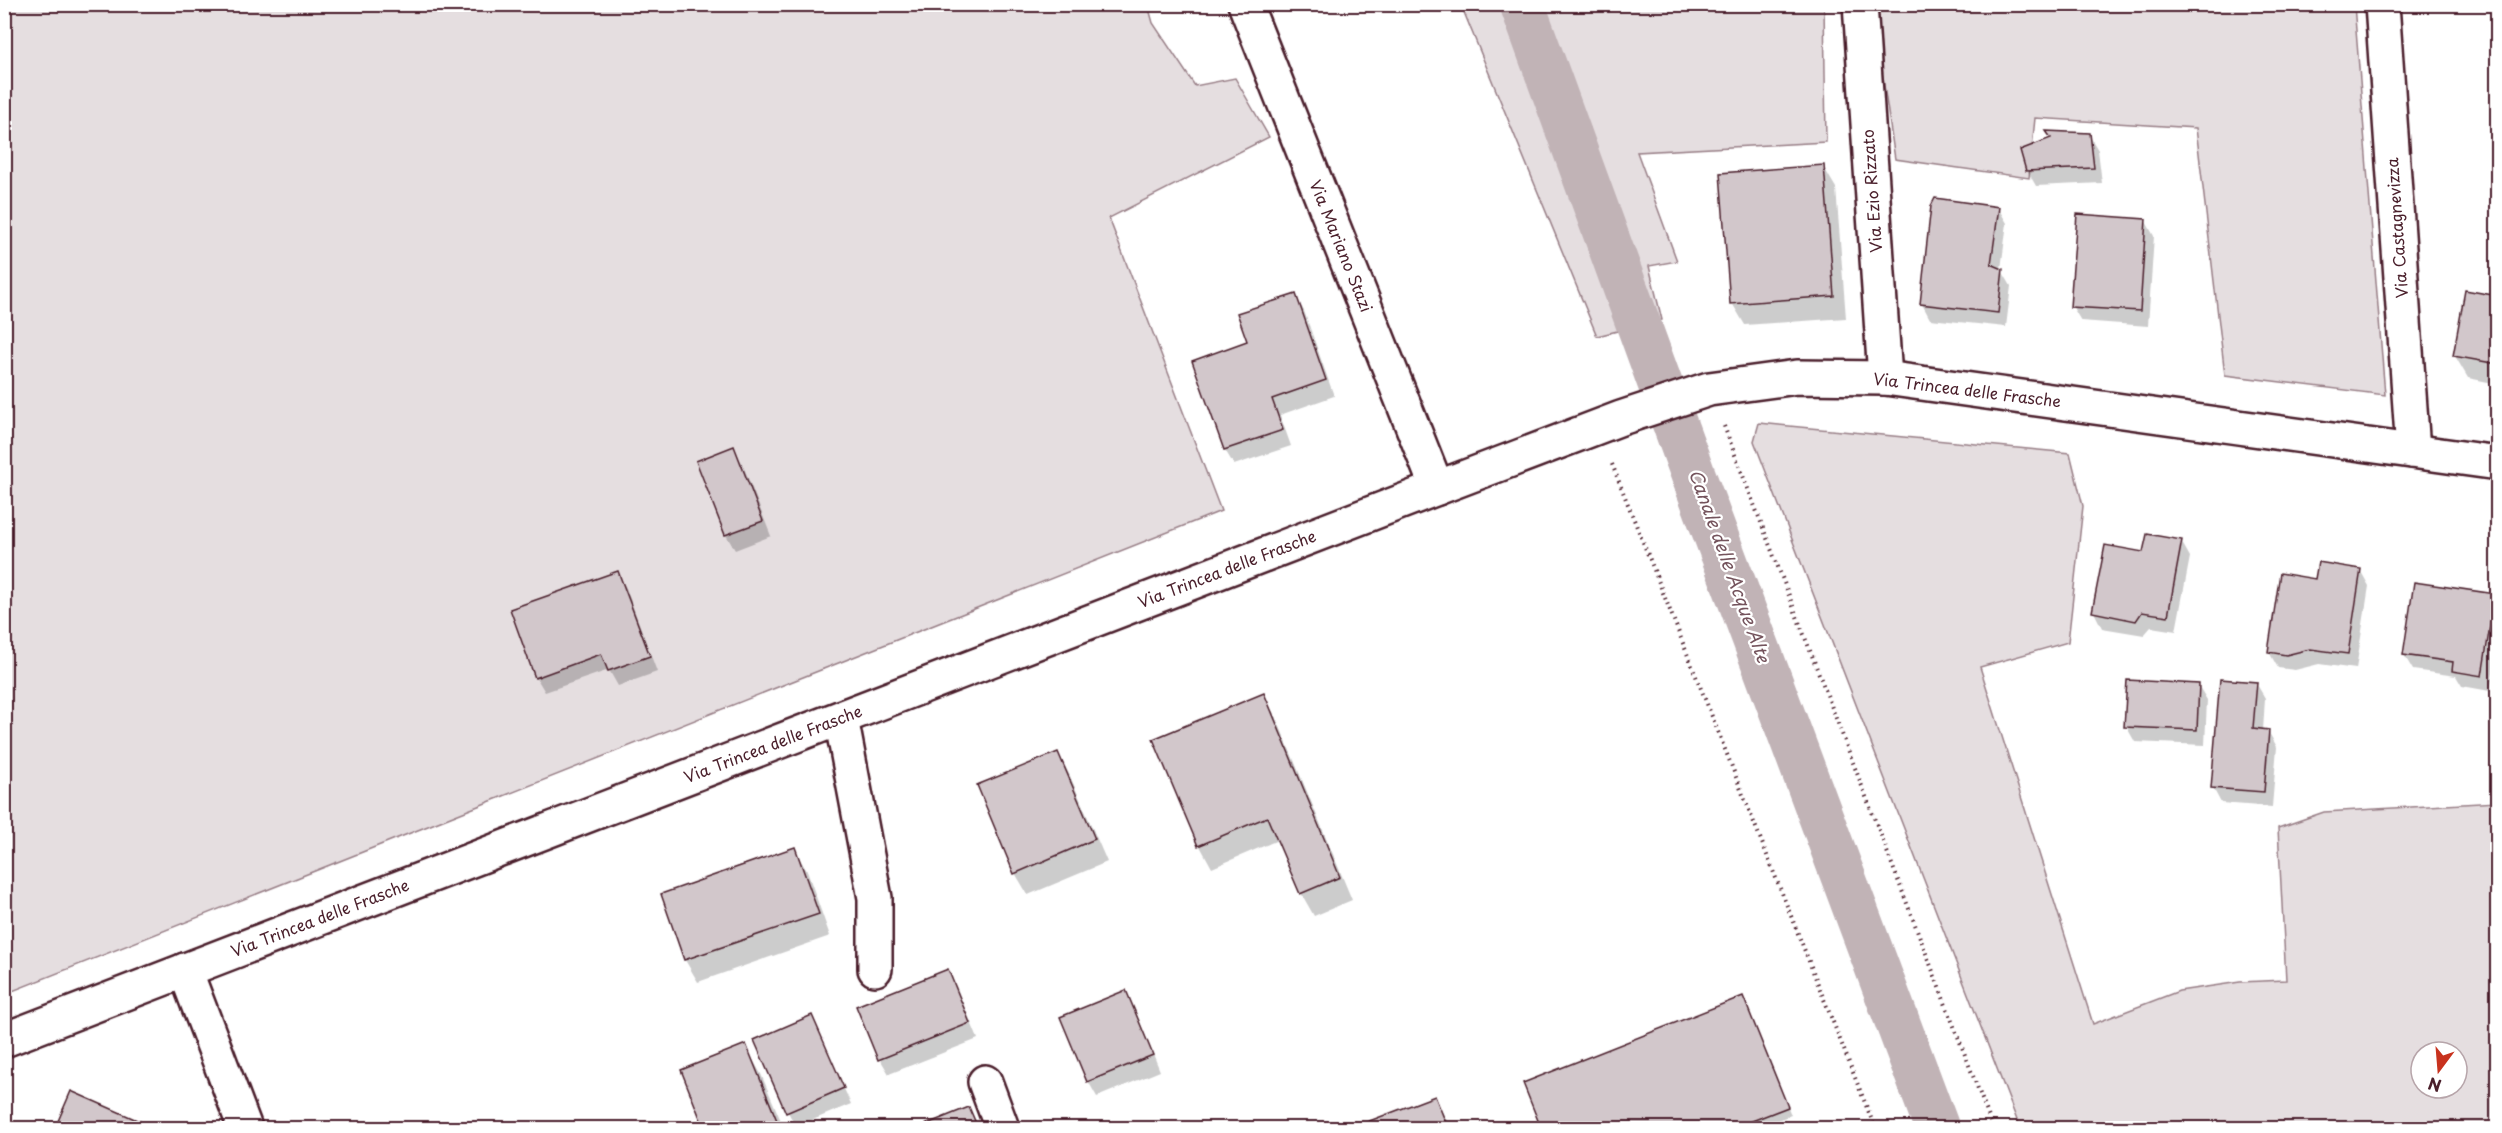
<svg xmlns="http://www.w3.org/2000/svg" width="2502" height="1133" viewBox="0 0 2502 1133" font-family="'Playpen Sans',sans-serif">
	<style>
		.green { fill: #e5dee0; stroke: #987e86; stroke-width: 1.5; fill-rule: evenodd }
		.shadow { fill: #0003 }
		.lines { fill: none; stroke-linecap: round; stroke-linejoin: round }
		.canal { stroke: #c1b3b6; stroke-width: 45 }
		.building { fill: #d2c7cb; stroke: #4a1f2b; stroke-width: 1.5 }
		.minor-casing { stroke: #4a1f2b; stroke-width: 38 }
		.path { stroke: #4a1f2b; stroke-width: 4; stroke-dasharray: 1.5 4.5; stroke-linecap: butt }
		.minor { stroke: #fff; stroke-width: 33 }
		.labels { text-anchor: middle; stroke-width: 4.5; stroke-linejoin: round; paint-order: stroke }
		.street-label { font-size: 16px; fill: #4a1f2b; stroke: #fff }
		.water-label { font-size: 18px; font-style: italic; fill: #74535c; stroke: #fff }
	</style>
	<rect width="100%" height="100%" fill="#fff"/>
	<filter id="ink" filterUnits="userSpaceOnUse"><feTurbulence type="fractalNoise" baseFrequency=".0167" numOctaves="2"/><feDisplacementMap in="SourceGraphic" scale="12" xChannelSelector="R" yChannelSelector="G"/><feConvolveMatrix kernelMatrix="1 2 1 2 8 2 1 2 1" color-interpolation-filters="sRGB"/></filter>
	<g filter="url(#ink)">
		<g class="green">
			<path d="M5 5H1148L1153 23 1195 86 1235 78 1269 137 1109 218 1221 511 5 994Z"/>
			<path d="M1461 5H1824L1826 142 1637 152 1677 261 1649 266 1662 320 1597 336Z"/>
			<path d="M1872 5H2354L2385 395 2225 375 2196 128 2035 118 2029 178 1895 159Z"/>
			<path d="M1759 423 2070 453 2083 506 2068 642 1980 667 2093 1024 2179 991 2240 982 2286 980 2278 828 2324 812 2497 802V1128H2020L1754 441ZM2421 1052H2457V1088H2421Z"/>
		</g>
		<g class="shadow">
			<path d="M2089 135 2098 150 2102 183 2036 186 2027 170Z"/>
			<path d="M1823 166 1836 188 1846 318 1745 325 1732 303Z"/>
			<path d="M1998 208 2007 223 2001 269 2011 286 2006 327 1930 319 1922 304Z"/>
			<path d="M2145 220 2154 236 2148 326 2081 321 2072 306Z"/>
			<path d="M1295 295 1304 311 1334 396 1280 415 1291 446 1234 465 1225 450 1194 361 1249 342Z"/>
			<path d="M2498 297V384L2468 378 2455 356Z"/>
			<path d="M733 448 742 463 771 536 735 550 726 535Z"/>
			<path d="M2181 541 2190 557 2176 631 2151 627 2144 635 2102 628 2094 612 2145 554Z"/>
			<path d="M2360 570 2369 586 2356 669 2319 664 2295 670 2278 668 2269 652 2317 581Z"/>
			<path d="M617 572 626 588 657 672 618 686 609 670 545 692 536 677Z"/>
			<path d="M2494 595 2498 602V642L2490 691 2462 686 2456 676 2413 670 2404 655Z"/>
			<path d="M2256 683 2265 698 2263 731H2268L2277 747 2272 807 2221 803 2213 788Z"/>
			<path d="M2198 685 2207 700 2205 745 2135 742 2126 726Z"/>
			<path d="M1263 695 1276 717 1352 900 1314 916 1301 893 1278 840 1212 868 1200 846 1155 740Z"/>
			<path d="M1058 753 1070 776 1107 862 1028 895 1015 873Z"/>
			<path d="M794 849 807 871 830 936 698 982 685 960 662 895Z"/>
			<path d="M948 971 956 986 978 1039 889 1074 880 1059Z"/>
			<path d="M1125 992 1134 1007 1160 1071 1097 1097 1088 1081Z"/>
			<path d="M1747 1005 1791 1115 1756 1128H1542L1525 1084Z"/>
			<path d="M811 1017 851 1104 796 1127 788 1112Z"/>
			<path d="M745 1046 761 1074 784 1128H706L683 1071Z"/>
			<path d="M72 1093 151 1128H56Z"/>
			<path d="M1434 1097 1451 1128H1355Z"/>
			<path d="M968 1109 980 1128H921Z"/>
		</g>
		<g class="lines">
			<path class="canal" d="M1522 4 1694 477 1937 1128"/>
		</g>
		<g class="building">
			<path d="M2046 131 2090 133 2094 168 2026 171 2020 150 2051 138Z"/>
			<path d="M1824 165 1834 296 1730 304 1720 173Z"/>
			<path d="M1935 198 1999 207 1991 264 2003 269 1998 313 1920 304 1931 206Z"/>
			<path d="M2077 214 2146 219 2140 311 2070 307Z"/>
			<path d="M2465 290 2498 296V364L2453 356Z"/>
			<path d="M1296 294 1326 380 1272 399 1283 430 1224 450 1192 361 1247 341 1237 313Z"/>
			<path d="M734 446 763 521 725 535 696 461Z"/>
			<path d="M2147 534 2182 540 2168 616 2142 612 2136 621 2092 612 2105 545 2143 552Z"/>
			<path d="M2318 562 2361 569 2348 654 2310 649 2286 655 2268 652 2280 573 2315 579Z"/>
			<path d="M618 571 650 656 608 671 601 654 535 678 510 609Z"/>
			<path d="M2414 582 2495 594 2482 676 2452 671 2453 662 2403 655Z"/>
			<path d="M2220 679 2257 682 2253 728 2269 730 2264 792 2211 788Z"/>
			<path d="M2127 680 2199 684 2197 730 2124 727Z"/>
			<path d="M1264 693 1340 877 1300 894 1267 817 1198 846 1153 739Z"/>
			<path d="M1058 752 1095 839 1014 874 977 785Z"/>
			<path d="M795 847 819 914 684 960 661 894Z"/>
			<path d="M948 969 970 1023 878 1060 856 1006Z"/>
			<path d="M1126 990 1153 1055 1087 1082 1060 1017Z"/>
			<path d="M1743 996 1788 1107 1734 1128H1541L1523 1083Z"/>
			<path d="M812 1015 844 1088 786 1113 754 1040Z"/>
			<path d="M746 1044 780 1128H704L681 1070Z"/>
			<path d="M71 1091 153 1127 152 1128H55Z"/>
			<path d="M1435 1096 1448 1128H1351Z"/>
			<path d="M969 1107 978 1128H917Z"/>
		</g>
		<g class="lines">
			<defs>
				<g id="minor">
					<path d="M1245 4 1437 488"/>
					<path d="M1860 4 1885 378"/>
					<path d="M2382 4 2413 451"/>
					<path d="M841 718 875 898V969"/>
					<path d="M185 970 245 1128"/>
					<path d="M4 1040 1437 488 1621 418 1709 389 1797 377 1885 378 2498 463"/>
					<path d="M985 1082 1002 1128"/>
				</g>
			</defs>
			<use href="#minor" class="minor-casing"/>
			<g class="path">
				<path d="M1724 426 1993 1128"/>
				<path d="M1612 464 1875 1128"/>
			</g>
			<use href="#minor" class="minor"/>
		</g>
	</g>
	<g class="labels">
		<g class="street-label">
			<text transform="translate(1872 191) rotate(-94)" y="6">Via Ezio Rizzato</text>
			<text transform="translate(2397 228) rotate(-94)" y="6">Via Castagnevizza</text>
			<text transform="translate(1341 246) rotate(68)" y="6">Via Mariano Stazi</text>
			<text transform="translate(1967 390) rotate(7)" y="6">Via Trincea delle Frasche</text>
			<text transform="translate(1227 569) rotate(-21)" y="6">Via Trincea delle Frasche</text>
			<text transform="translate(773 744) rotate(-21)" y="6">Via Trincea delle Frasche</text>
			<text transform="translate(320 918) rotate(-21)" y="6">Via Trincea delle Frasche</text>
		</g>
		<g class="water-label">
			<text transform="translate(1729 566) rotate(70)" y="6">Canale delle Acque Alte</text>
		</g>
	</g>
	<rect width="2502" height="1133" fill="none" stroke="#fff" stroke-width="24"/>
	<rect x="12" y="12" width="2478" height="1109" fill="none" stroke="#4a1f2b" stroke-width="2" filter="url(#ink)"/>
	<g transform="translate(2439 1070) rotate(196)"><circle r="28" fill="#ffffff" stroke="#b7a5aa" stroke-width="1.5"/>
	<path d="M0-4.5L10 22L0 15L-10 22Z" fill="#c8321e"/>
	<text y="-9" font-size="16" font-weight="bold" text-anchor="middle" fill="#4a1f2b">N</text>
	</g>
</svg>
